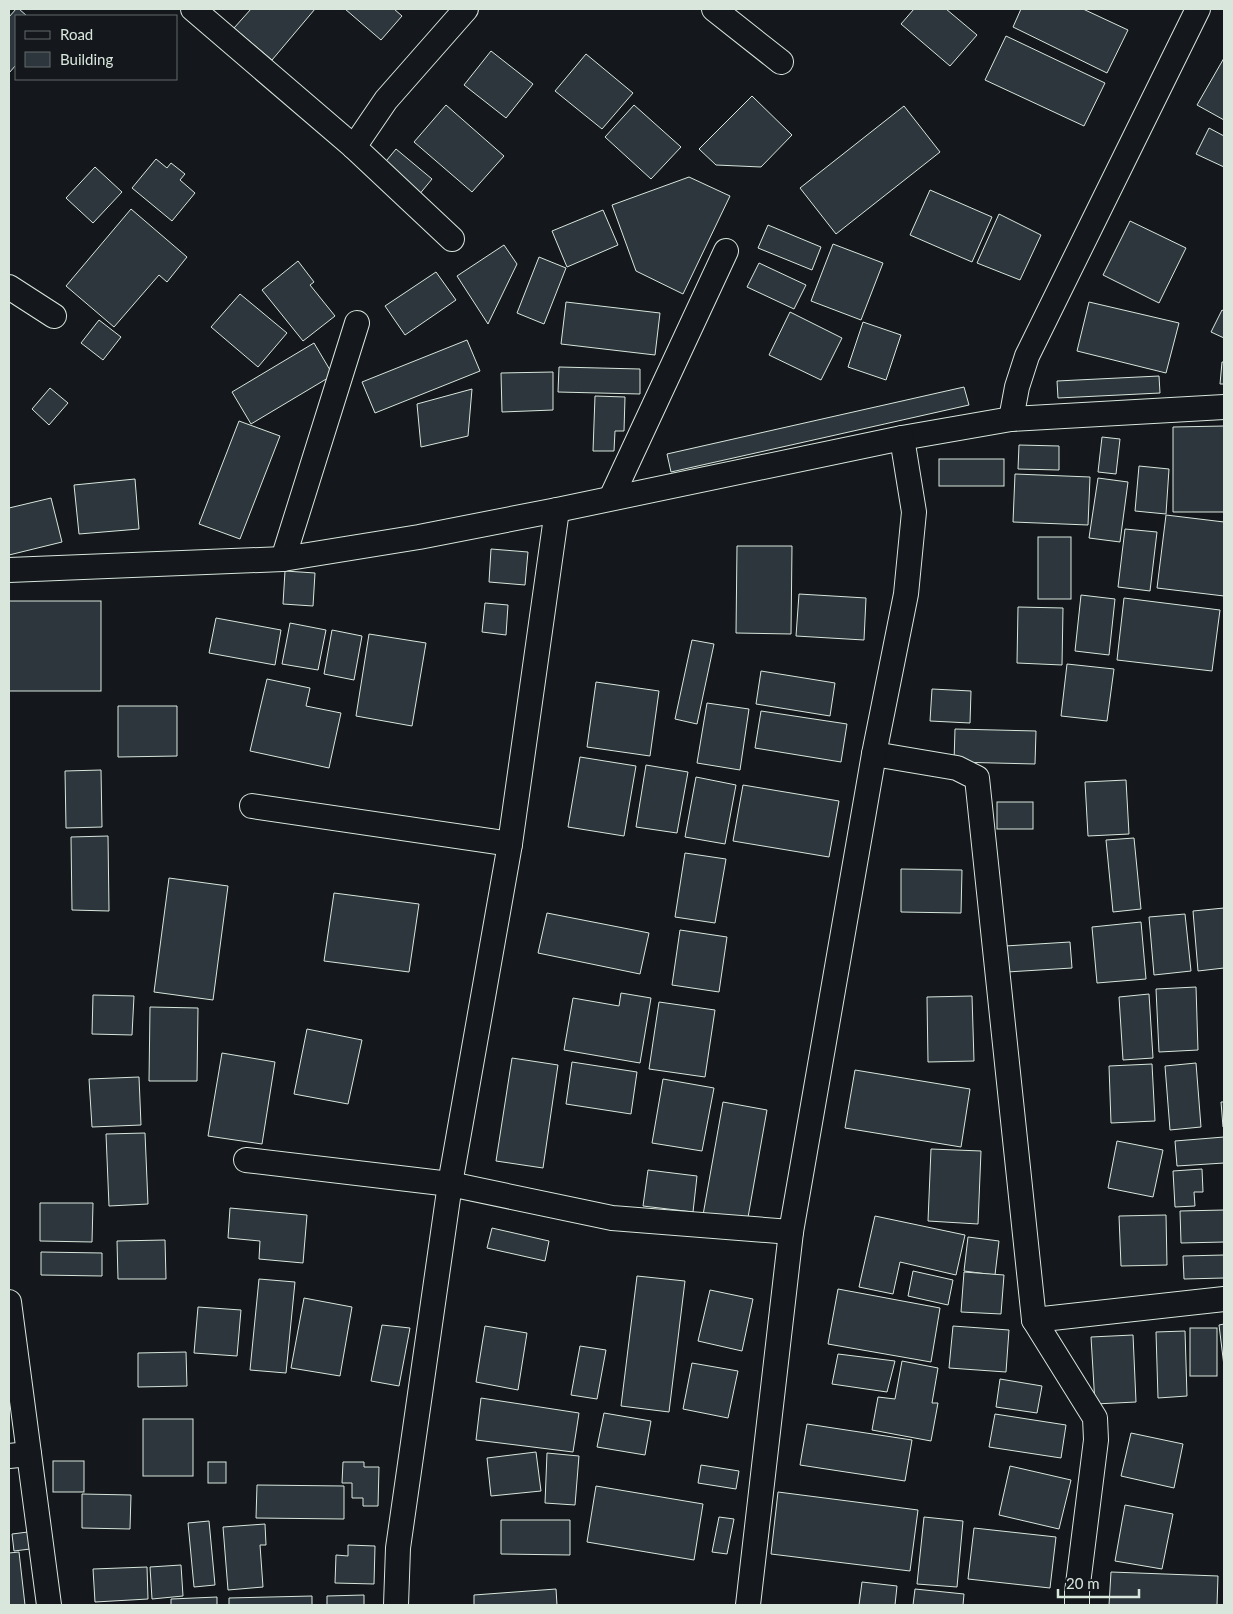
<svg xmlns="http://www.w3.org/2000/svg" width="1233" height="1614" viewBox="0 0 1233 1614" font-family="Lato,sans-serif">
	<style>
		.building { fill: #2c363c; stroke: #d8e6dc }
		.lines { fill: none; stroke-linecap: round; stroke-linejoin: round }
		.minor-casing { stroke: #d8e6dc; stroke-width: 26 }
		.minor { stroke: #14181c; stroke-width: 24 }
	</style>
	<rect width="100%" height="100%" fill="#14181c"/>
	<g class="building">
		<path d="M16 9H19L27 16H16V65L9 73V17Z"/>
		<path d="M251 9H315L272 60 234 28Z"/>
		<path d="M345 9H394L402 16 381 40Z"/>
		<path d="M914 9H946L977 35 950 66 901 24Z"/>
		<path d="M1021 9H1083L1128 30 1107 73 1013 27Z"/>
		<path d="M1006 36 1105 83 1084 126 985 80Z"/>
		<path d="M491 51 533 84 506 118 464 85Z"/>
		<path d="M586 54 633 93 602 129 555 91Z"/>
		<path d="M1224 58V120L1197 105Z"/>
		<path d="M752 96 792 135 761 167 716 165 699 149Z"/>
		<path d="M446 105 504 156 472 192 414 142Z"/>
		<path d="M634 105 681 147 651 179 605 137Z"/>
		<path d="M904 106 940 152 836 234 800 188Z"/>
		<path d="M1209 128 1224 136V167L1196 154Z"/>
		<path d="M396 149 432 179 418 196 382 166Z"/>
		<path d="M156 159 167 168 171 163 185 174 180 180 195 193 172 221 132 188Z"/>
		<path d="M95 167 122 192 93 223 66 198Z"/>
		<path d="M689 177 730 196 683 294 636 271 612 205Z"/>
		<path d="M930 190 992 217 972 262 910 235Z"/>
		<path d="M131 209 187 257 167 282 159 275 114 327 66 286Z"/>
		<path d="M603 210 618 245 567 267 552 231Z"/>
		<path d="M999 214 1041 235 1020 280 977 263Z"/>
		<path d="M1130 221 1186 248 1159 303 1103 275Z"/>
		<path d="M768 225 821 247 812 270 758 248Z"/>
		<path d="M833 244 883 263 861 320 811 301Z"/>
		<path d="M504 245 517 264 488 324 457 276Z"/>
		<path d="M539 257 566 268 544 324 517 313Z"/>
		<path d="M298 261 314 282 310 285 335 316 303 341 262 290Z"/>
		<path d="M759 263 806 285 794 309 747 287Z"/>
		<path d="M436 272 456 300 405 335 385 306Z"/>
		<path d="M240 294 287 333 258 367 211 327Z"/>
		<path d="M566 302 660 313 655 355 561 344Z"/>
		<path d="M1089 302 1179 323 1166 373 1077 351Z"/>
		<path d="M1222 310 1224 311V338L1211 332Z"/>
		<path d="M790 312 842 338 821 380 769 355Z"/>
		<path d="M99 320 121 337 103 360 81 343Z"/>
		<path d="M863 322 901 335 886 380 848 367Z"/>
		<path d="M467 340 480 371 375 413 362 382Z"/>
		<path d="M314 343 333 375 251 424 232 392Z"/>
		<path d="M1222 362H1224V384H1220Z"/>
		<path d="M559 367 640 369V394L558 392Z"/>
		<path d="M553 372V410L502 412 501 373Z"/>
		<path d="M1159 376 1160 393 1058 398 1057 381Z"/>
		<path d="M964 387 969 405 671 472 667 454Z"/>
		<path d="M50 388 68 403 49 425 32 409Z"/>
		<path d="M472 389 468 436 421 447 417 404Z"/>
		<path d="M595 396 625 397 624 431H615L614 451H593Z"/>
		<path d="M239 421 280 436 240 539 199 524Z"/>
		<path d="M1224 426V512H1173V427Z"/>
		<path d="M1102 437 1120 439 1116 474 1098 472Z"/>
		<path d="M1019 445 1059 446V470L1018 469Z"/>
		<rect x="939" y="459" width="65" height="27"/>
		<path d="M1139 466 1169 469 1166 514 1135 511Z"/>
		<path d="M1015 474 1090 477 1088 525 1013 522Z"/>
		<path d="M1098 478 1128 482 1120 542 1089 538Z"/>
		<path d="M135 479 139 529 79 534 74 485Z"/>
		<path d="M51 498 62 542 9 555V508Z"/>
		<path d="M1166 515 1224 522V596L1157 588Z"/>
		<path d="M1125 529 1157 532 1150 591 1118 587Z"/>
		<rect x="1038" y="537" width="33" height="62"/>
		<path d="M737 546H792L791 634 736 633Z"/>
		<path d="M491 549 528 552 525 585 489 582Z"/>
		<path d="M285 571 315 573 313 606 283 604Z"/>
		<path d="M799 594 866 598 864 640 796 636Z"/>
		<path d="M1081 595 1115 599 1109 655 1075 651Z"/>
		<path d="M1124 598 1220 610 1212 671 1117 660Z"/>
		<rect x="9" y="601" width="92" height="90"/>
		<path d="M485 603 508 605 506 635 482 632Z"/>
		<path d="M1018 607 1063 608 1062 665 1017 663Z"/>
		<path d="M216 618 281 630 275 665 209 653Z"/>
		<path d="M290 623 326 630 318 670 282 664Z"/>
		<path d="M332 630 362 636 354 680 324 674Z"/>
		<path d="M369 634 426 643 412 726 356 716Z"/>
		<path d="M692 640 714 644 697 724 675 719Z"/>
		<path d="M1067 664 1114 669 1107 721 1061 716Z"/>
		<path d="M761 671 835 683 830 716 756 704Z"/>
		<path d="M267 679 310 688 306 706 341 713 329 768 250 751Z"/>
		<path d="M596 682 659 691 650 756 587 747Z"/>
		<path d="M932 689 971 691 970 723 930 721Z"/>
		<path d="M707 703 749 709 740 770 697 763Z"/>
		<path d="M118 706H177V756L118 757Z"/>
		<path d="M761 711 847 724 841 762 755 748Z"/>
		<path d="M955 729 1036 731 1035 764 954 762Z"/>
		<path d="M580 757 636 766 624 836 568 827Z"/>
		<path d="M646 765 688 772 677 833 636 827Z"/>
		<path d="M101 770 102 827 66 828 65 771Z"/>
		<path d="M696 777 736 785 725 844 685 837Z"/>
		<path d="M1126 780 1129 834 1088 836 1085 782Z"/>
		<path d="M743 785 839 801 829 857 733 841Z"/>
		<rect x="997" y="802" width="36" height="27"/>
		<path d="M108 836 109 911 72 910 71 837Z"/>
		<path d="M1134 838 1141 909 1113 912 1106 840Z"/>
		<path d="M685 853 726 859 715 923 675 917Z"/>
		<path d="M901 869 962 870 961 913 901 912Z"/>
		<path d="M169 878 228 886 213 1000 154 992Z"/>
		<path d="M334 893 419 904 409 972 324 961Z"/>
		<path d="M1224 908V968L1198 971 1193 911Z"/>
		<path d="M547 913 649 933 640 974 538 953Z"/>
		<path d="M1185 914 1191 971 1154 975 1149 917Z"/>
		<path d="M1141 922 1146 979 1097 983 1092 927Z"/>
		<path d="M680 930 727 937 719 992 672 985Z"/>
		<path d="M1070 942 1072 968 1007 972 1005 946Z"/>
		<path d="M1196 987 1198 1050 1159 1052 1156 989Z"/>
		<path d="M621 993 651 998 640 1063 564 1050 573 998 619 1006Z"/>
		<path d="M1149 994 1153 1058 1123 1060 1119 997Z"/>
		<path d="M93 995 134 996 132 1035 92 1034Z"/>
		<path d="M972 996 974 1061 928 1062 927 997Z"/>
		<path d="M659 1002 715 1010 705 1077 649 1069Z"/>
		<path d="M150 1007 198 1008 197 1081H149Z"/>
		<path d="M307 1029 362 1040 348 1104 294 1094Z"/>
		<path d="M222 1053 275 1062 262 1144 208 1136Z"/>
		<path d="M512 1058 558 1065 543 1168 496 1161Z"/>
		<path d="M572 1062 637 1072 631 1114 566 1104Z"/>
		<path d="M1196 1063 1201 1127 1170 1130 1165 1066Z"/>
		<path d="M1152 1064 1155 1121 1111 1123 1109 1066Z"/>
		<path d="M855 1070 970 1089 961 1147 845 1128Z"/>
		<path d="M139 1077 141 1125 92 1127 89 1079Z"/>
		<path d="M663 1079 714 1088 702 1151 652 1143Z"/>
		<path d="M723 1102 767 1110 747 1223 703 1215Z"/>
		<path d="M1221 1102H1224V1127H1223Z"/>
		<path d="M145 1133 148 1204 109 1206 106 1134Z"/>
		<path d="M1224 1137V1163L1177 1166 1175 1141Z"/>
		<path d="M1117 1141 1163 1150 1153 1197 1108 1188Z"/>
		<path d="M931 1149 981 1151 978 1224 928 1221Z"/>
		<path d="M1202 1169 1203 1192H1194L1195 1206 1175 1207 1173 1171Z"/>
		<path d="M648 1170 697 1176 693 1212 643 1206Z"/>
		<path d="M40 1203H93L92 1242 40 1241Z"/>
		<path d="M230 1208 307 1215 303 1263 259 1259 260 1241 228 1238Z"/>
		<path d="M1224 1210V1242L1181 1243 1180 1211Z"/>
		<path d="M1166 1215 1167 1265 1121 1266 1119 1216Z"/>
		<path d="M875 1216 965 1235 956 1275 900 1262 893 1294 859 1287Z"/>
		<path d="M492 1228 549 1241 545 1261 487 1248Z"/>
		<path d="M968 1237 999 1241 995 1275 964 1271Z"/>
		<path d="M165 1240 166 1279H118L117 1241Z"/>
		<path d="M41 1252 102 1253V1276L41 1275Z"/>
		<path d="M1224 1255V1278L1184 1279 1183 1256Z"/>
		<path d="M913 1271 953 1280 948 1305 908 1296Z"/>
		<path d="M964 1272 1004 1275 1001 1314 961 1312Z"/>
		<path d="M637 1276 685 1281 669 1412 621 1406Z"/>
		<path d="M259 1279 295 1282 286 1373 250 1370Z"/>
		<path d="M838 1289 940 1308 931 1362 828 1344Z"/>
		<path d="M710 1290 753 1299 742 1351 698 1341Z"/>
		<path d="M304 1298 352 1307 340 1376 291 1368Z"/>
		<path d="M198 1307 241 1310 237 1356 194 1353Z"/>
		<path d="M1224 1324V1366L1219 1325Z"/>
		<path d="M382 1325 410 1328 399 1386 371 1381Z"/>
		<path d="M485 1326 527 1333 518 1390 476 1382Z"/>
		<path d="M953 1326 1009 1330 1006 1372 949 1368Z"/>
		<rect x="1190" y="1328" width="27" height="48"/>
		<path d="M1185 1331 1187 1396 1158 1398 1156 1332Z"/>
		<path d="M1133 1335 1136 1402 1095 1404 1091 1337Z"/>
		<path d="M580 1346 606 1350 597 1399 571 1395Z"/>
		<path d="M186 1352 187 1386 138 1387V1353Z"/>
		<path d="M838 1354 895 1361 887 1392 832 1384Z"/>
		<path d="M902 1361 938 1368 932 1403H938L931 1441 872 1430 878 1397 895 1399Z"/>
		<path d="M692 1363 738 1371 728 1418 683 1409Z"/>
		<path d="M1000 1379 1042 1386 1037 1413 996 1407Z"/>
		<path d="M481 1398 579 1413 573 1452 476 1440Z"/>
		<path d="M604 1413 651 1421 645 1455 597 1447Z"/>
		<path d="M995 1414 1066 1425 1061 1458 989 1447Z"/>
		<rect x="143" y="1419" width="50" height="57"/>
		<path d="M807 1424 912 1440 905 1481 800 1465Z"/>
		<path d="M1131 1433 1183 1444 1174 1488 1121 1476Z"/>
		<path d="M536 1452 541 1491 491 1496 487 1458Z"/>
		<path d="M547 1453 579 1456 575 1505 545 1503Z"/>
		<rect x="53" y="1461" width="31" height="31"/>
		<rect x="208" y="1462" width="18" height="21"/>
		<path d="M343 1462H364V1467H379L378 1506H363V1498H352V1483H342Z"/>
		<path d="M701 1465 739 1471 736 1489 698 1483Z"/>
		<path d="M1010 1466 1071 1480 1059 1529 999 1515Z"/>
		<path d="M257 1485 344 1486V1519L256 1518Z"/>
		<path d="M596 1486 703 1504 694 1560 587 1542Z"/>
		<path d="M778 1492 918 1510 910 1571 771 1554Z"/>
		<path d="M82 1494 131 1495 130 1529 82 1528Z"/>
		<path d="M1125 1505 1173 1514 1162 1569 1115 1561Z"/>
		<path d="M719 1517 734 1519 727 1554 712 1552Z"/>
		<path d="M924 1517 963 1521 957 1587 917 1584Z"/>
		<path d="M501 1520H570V1555L501 1554Z"/>
		<path d="M209 1521 215 1585 194 1587 188 1523Z"/>
		<path d="M265 1524 266 1545H260L263 1587 228 1590 223 1527Z"/>
		<path d="M974 1528 1056 1537 1050 1588 968 1579Z"/>
		<path d="M28 1532 30 1549 14 1551 12 1534Z"/>
		<path d="M348 1545 375 1546 374 1584 335 1583 336 1555 348 1556Z"/>
		<path d="M19 1552 25 1605H9V1553Z"/>
		<path d="M181 1565 183 1596 152 1599 150 1567Z"/>
		<path d="M147 1567 148 1599 95 1602 93 1569Z"/>
		<path d="M1111 1572 1218 1576 1217 1605H1109Z"/>
		<path d="M862 1582 897 1586 895 1605H859Z"/>
		<path d="M556 1589 557 1605H474V1595Z"/>
		<path d="M915 1589 964 1594 963 1605H913Z"/>
		<path d="M364 1595V1605H327V1596Z"/>
		<path d="M312 1596V1605H229V1598Z"/>
		<path d="M217 1597V1605H171V1599Z"/>
	</g>
	<g class="lines">
		<defs>
			<g id="minor">
				<path d="M193 9 354 147 452 239"/>
				<path d="M714 9 781 62"/>
				<path d="M354 147 386 100 466 9"/>
				<path d="M9 287 54 316"/>
				<path d="M1011 419 1017 387 1027 356 1198 9"/>
				<path d="M611 498 726 251"/>
				<path d="M283 559 357 323"/>
				<path d="M9 570 283 559 419 537 557 510 902 438 1011 419 1224 407"/>
				<path d="M874 754 957 768 977 778 1034 1320 1095 1418 1096 1440 1077 1592V1605"/>
				<path d="M252 806 510 844"/>
				<path d="M246 1160 450 1184 612 1218 791 1232"/>
				<path d="M9 1302 49 1605"/>
				<path d="M1034 1320 1224 1299"/>
				<path d="M9 1456 29 1454"/>
				<path d="M396 1605 398 1548 450 1184 510 844 557 510"/>
				<path d="M748 1605 791 1232 874 754 906 594 914 512 902 438"/>
			</g>
		</defs>
		<use href="#minor" class="minor-casing"/>
		<use href="#minor" class="minor"/>
	</g>
	<rect width="1233" height="1614" fill="none" stroke="#d8e6dc" stroke-width="20"/>
	<rect x="15" y="15" width="162" height="65" fill="#14181c" stroke="#626a69"/>
	<rect x="25" y="31" width="25" height="8" fill="#14181c" stroke="#626a69"/>
	<text x="60" y="40" font-size="15" fill="#d8e6dc">Road</text>
	<rect x="25" y="52" width="25" height="15" fill="#2c363c" stroke="#626a69"/>
	<text x="60" y="65" font-size="15" fill="#d8e6dc">Building</text>
	<path d="M1058 1589v8h81v-8" fill="none" stroke="#d8e6dc" stroke-width="2.5"/>
	<text x="1066" y="1589" font-size="15" fill="#d8e6dc" stroke="#14181c" stroke-width="4" paint-order="stroke">20 m</text>
</svg>
